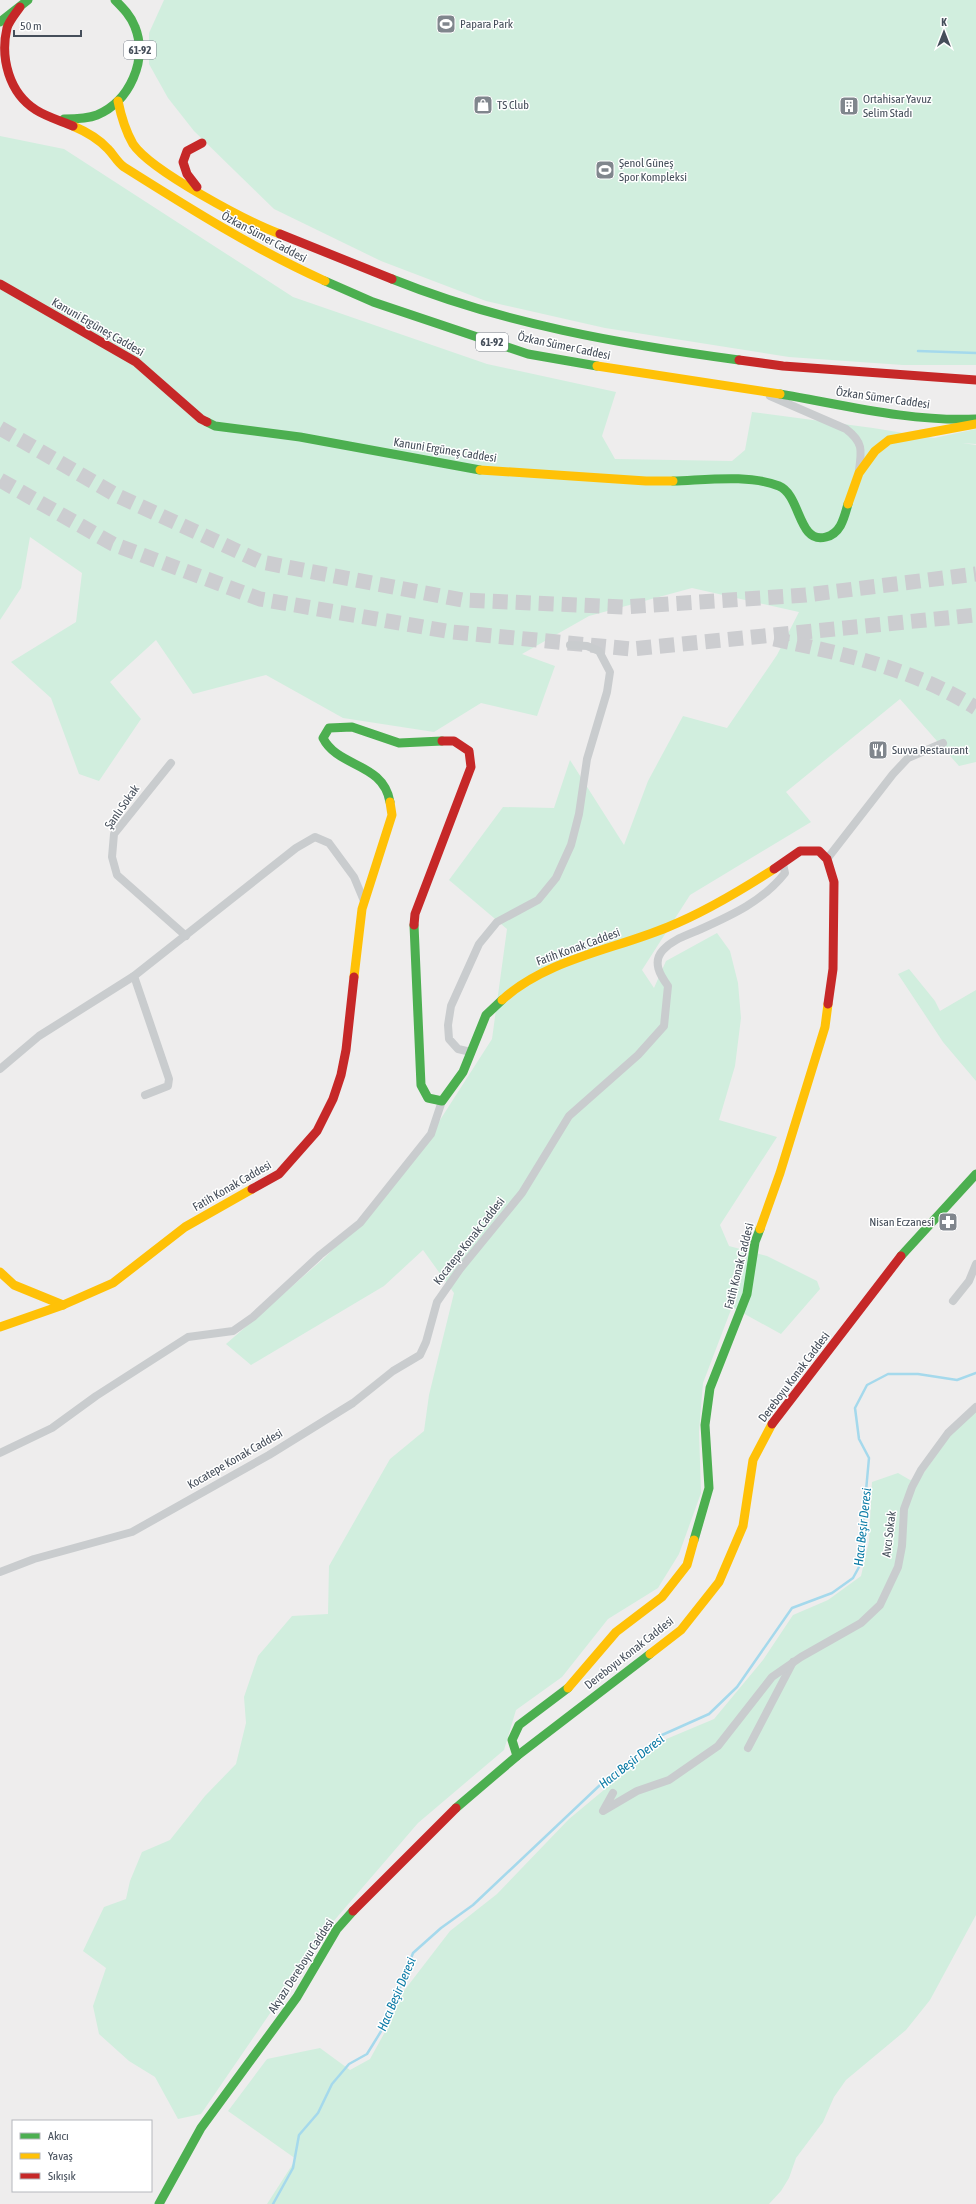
<svg xmlns="http://www.w3.org/2000/svg" width="976" height="2204" viewBox="0 0 976 2204" font-family="'Asap Condensed',sans-serif">
	<style>
		.green { fill: #d1eede }
		.lines { fill: none; stroke-linecap: round; stroke-linejoin: round }
		.stream { stroke: #a5d9ec; stroke-width: 2.5 }
		.highway-tunnel { stroke: #cccdd0; stroke-width: 15; stroke-dasharray: 15 8; stroke-linecap: butt }
		.street { stroke: #c9ccce; stroke-width: 8 }
		.fast { stroke: #4caf50; stroke-width: 9 }
		.slow { stroke: #ffc107; stroke-width: 9 }
		.jam { stroke: #c62828; stroke-width: 9 }
		.labels { text-anchor: middle; stroke-width: 3; stroke-linejoin: round; paint-order: stroke }
		.shield { fill: #fff; stroke: #7d838c; stroke-width: 1 }
		.shield-label { font-size: 11px; font-weight: bold; fill: #454e5a }
		.poi-label { font-size: 12px; fill: #454e5a; stroke: #fff; text-anchor: start }
		.street-label { font-size: 12px; fill: #454e5a; stroke: #fff }
		.water-label { font-size: 13px; font-style: italic; fill: #0b7ba6; stroke: #fff }
	</style>
	<rect width="100%" height="100%" fill="#eeeded"/>
	<g class="green">
		<path d="M164 0H976V365H903L789 357 605 328 486 301 381 261 274 209 194 131 168 98 149 64V33Z"/>
		<path d="M0 136 64 149 293 297 487 364 616 392 602 436 615 459 732 461 745 450 752 412 873 428 934 438 976 429V444L962 443 976 445V762L959 766 900 699 786 792 811 822 690 895 642 970 654 988 666 961 717 933 730 951 738 983 741 1018 735 1066 719 1120 777 1137 720 1225 729 1246 767 1256 817 1281 820 1289 781 1334 732 1307 703 1383 699 1431 701 1493 679 1554 658 1588 608 1619 562 1677 516 1710 504 1750 418 1823 332 1923 201 2114 178 2119 155 2077 129 2061 99 2034 93 2006 106 1968 83 1951 104 1907 126 1899 130 1881 142 1852 170 1840 205 1796 236 1764 246 1723 244 1697 258 1656 292 1616 328 1614 329 1566 390 1459 424 1431 429 1395 454 1293 423 1250 384 1286 251 1365 226 1344 322 1260 360 1223 431 1134 492 1039 507 929 449 880 503 807 554 808 570 760 624 845 648 781 683 716 727 728 777 655 799 612 692 588 589 616 522 654 555 666 537 716 481 703 434 732 343 718 266 675 193 694 156 640 110 682 141 719 99 781 79 774 51 698 11 662 76 622 82 573 30 537 21 588 0 620Z"/>
		<path d="M909 969 935 1001 940 1011 976 990V1081L943 1042 898 974Z"/>
		<path d="M976 1411V1915L930 2000 906 2030 846 2080 834 2097 823 2122 796 2158 789 2178 781 2191 769 2204H267L296 2159 228 2111 267 2059 320 2048 350 2070 370 2059 391 2021 400 1996 450 1931 497 1894 569 1819 664 1740 714 1719 763 1660 793 1615 828 1600 861 1576 869 1541 872 1482 898 1473 910 1480 920 1478 952 1433Z"/>
	</g>
	<g class="lines">
		<g class="stream">
			<path d="M918 351 976 353"/>
			<path d="M273 2204 293 2168 299 2135 318 2113 332 2084 349 2064 367 2054 388 2020 413 1953 441 1928 473 1905 600 1785 662 1735 709 1714 737 1687 792 1608 832 1593 853 1578 859 1567 869 1458 859 1439 855 1408 867 1385 888 1374H918L957 1380 976 1373"/>
		</g>
		<g class="highway-tunnel">
			<path d="M0 428 116 495 261 562 462 600 624 607 806 595 976 574"/>
			<path d="M0 480 113 544 260 599 452 632 632 649 976 615"/>
			<path d="M774 639C844 654 915 669 976 708"/>
		</g>
		<g class="street">
			<path d="M770 396 846 429C863 442 862 450 859 470"/>
			<path d="M171 763 114 834 112 857 117 875 186 936"/>
			<path d="M827 859 893 774 908 758 943 743"/>
			<path d="M134 976 169 1079 168 1086 145 1095"/>
			<path d="M471 1052 458 1049 449 1039 448 1025 451 1006 479 944 497 922 538 900 556 878 571 845 579 814 587 759 607 692 610 672 599 651 587 646 570 645"/>
			<path d="M0 1069 39 1036 134 976 296 848 315 837 329 843 354 877 364 901"/>
			<path d="M953 1301 969 1281 976 1264"/>
			<path d="M0 1453 52 1428 96 1396 188 1337 233 1331 253 1317 320 1255 360 1223 431 1134 442 1101"/>
			<path d="M0 1572 34 1559 132 1532 269 1455 353 1403 393 1371 420 1355 426 1342 437 1302 460 1269 522 1193 569 1116 638 1055 664 1026 668 986C660 975 652 962 663 950 673 939 688 935 701 929 732 915 763 901 785 873L783 864"/>
			<path d="M748 1748 793 1662"/>
			<path d="M613 1793 603 1811 637 1791 669 1780 718 1746 772 1677 801 1657 861 1623 880 1605 898 1567 902 1546 904 1509 912 1487 921 1470 948 1433 976 1407"/>
		</g>
		<g class="fast">
			<path d="M0 22 28 0"/>
			<path d="M64 119C75 119 87 119 97 115 130 101 148 60 135 27 131 16 123 8 115 0"/>
			<path d="M392 279C504 324 620 344 739 360"/>
			<path d="M325 281 373 302 528 354 597 366"/>
			<path d="M780 394C844 405 911 422 976 419"/>
			<path d="M207 422 215 426 300 437 480 470"/>
			<path d="M673 481C706 480 749 474 779 486 801 495 798 545 826 537 841 533 844 518 848 504"/>
			<path d="M390 802C383 762 338 768 323 738L329 728 352 727 399 743 442 741"/>
			<path d="M414 925 421 1085 428 1098 442 1101 463 1072 486 1015 502 1000"/>
			<path d="M901 1256 976 1174"/>
			<path d="M694 1540 709 1488 705 1425 710 1388 747 1294 755 1242 760 1229"/>
			<path d="M517 1756 512 1740 519 1725 568 1688"/>
			<path d="M456 1808 517 1756 650 1654"/>
			<path d="M159 2204 201 2128 297 1997 337 1929 353 1911"/>
		</g>
		<g class="slow">
			<path d="M118 101C121 116 125 130 133 144 151 171 248 222 280 234"/>
			<path d="M73 126C87 132 98 138 108 149 114 155 117 162 124 167 189 208 254 249 325 281"/>
			<path d="M597 366 780 394"/>
			<path d="M480 470 646 481H673"/>
			<path d="M848 504 859 473 875 451 889 440 976 424"/>
			<path d="M354 977 362 909 392 815 390 802"/>
			<path d="M502 1000C547 959 613 950 668 927 705 912 740 891 774 869"/>
			<path d="M760 1229 780 1173 825 1027 828 1004"/>
			<path d="M0 1272 14 1285 63 1305"/>
			<path d="M0 1327 63 1305 113 1283 185 1227 252 1189"/>
			<path d="M650 1654 681 1630 719 1582 743 1526 753 1460 772 1424"/>
			<path d="M568 1688 616 1632 662 1597 687 1565 694 1540"/>
		</g>
		<g class="jam">
			<path d="M20 7C16 13 9 21 7 28 0 58 9 93 36 110 47 117 61 121 73 126"/>
			<path d="M197 187 187 174 183 162 187 151 202 143"/>
			<path d="M280 234 392 279"/>
			<path d="M0 284 136 362 201 419 207 422"/>
			<path d="M739 360 783 366 976 380"/>
			<path d="M774 869 800 851H819L827 859 834 882 833 969 828 1004"/>
			<path d="M414 925 415 914 471 767 469 751 454 741H442"/>
			<path d="M252 1189 279 1174 317 1131 333 1099 341 1075 346 1050 354 977"/>
			<path d="M772 1424 901 1256"/>
			<path d="M353 1911 456 1808"/>
		</g>
	</g>
	<defs>
		<symbol id="stadium-square" viewBox="-11 -11 22 22"><rect x="-9" y="-9" width="18" height="18" rx="4" fill="#80868d" stroke="#fff"/><path d="M0-5a6.5 5 0 1 0 0 10a6.5 5 0 1 0 0-10ZM-3.5-1.8h7v3.6h-7Z" fill="#fff"/></symbol>
		<symbol id="shop-square" viewBox="-11 -11 22 22"><rect x="-9" y="-9" width="18" height="18" rx="4" fill="#80868d" stroke="#fff"/><path d="M-5-2.5h2.3a2.7 3.5 0 0 1 5.4 0H5L5.5 6h-11ZM-1.5-2.5h3a1.5 2.3 0 0 0-3 0Z" fill="#fff"/></symbol>
		<symbol id="building-square" viewBox="-11 -11 22 22"><rect x="-9" y="-9" width="18" height="18" rx="4" fill="#80868d" stroke="#fff"/><path d="M-4-6H4V6H1V3H-1V6H-4ZM-2.5-4.3h1.7v1.8h-1.7ZM.8-4.3h1.7v1.8H.8ZM-2.5-1h1.7V.8h-1.7ZM.8-1h1.7V.8H.8Z" fill="#fff"/></symbol>
		<symbol id="restaurant-square" viewBox="-11 -11 22 22"><rect x="-9" y="-9" width="18" height="18" rx="4" fill="#80868d" stroke="#fff"/><path d="M-5-6h1v4h1v-4h1v4h1v-4h1v5L-1.5 .5V6h-2V.5L-5-1ZM5-6V6H3V1.5H1.5Q1.5-4 5-6Z" fill="#fff"/></symbol>
		<symbol id="pharmacy-square" viewBox="-11 -11 22 22"><rect x="-9" y="-9" width="18" height="18" rx="4" fill="#80868d" stroke="#fff"/><path d="M-2-6h4v4h4v4h-4v4h-4v-4h-4v-4h4Z" fill="#fff"/></symbol>
	</defs>
	<g fill-rule="evenodd">
		<use href="#stadium-square" x="435" y="13" width="22" height="22"/>
		<use href="#shop-square" x="472" y="94" width="22" height="22"/>
		<use href="#building-square" x="838" y="95" width="22" height="22"/>
		<use href="#stadium-square" x="594" y="159" width="22" height="22"/>
		<use href="#restaurant-square" x="867" y="739" width="22" height="22"/>
		<use href="#pharmacy-square" x="937" y="1211" width="22" height="22"/>
	</g>
	<g class="labels">
		<g class="shield">
			<rect x="124" y="41" width="32" height="18" rx="3"/>
			<rect x="476" y="333" width="32" height="18" rx="3"/>
		</g>
		<g class="shield-label">
			<text x="140" y="54">61-92</text>
			<text x="492" y="346">61-92</text>
		</g>
		<g class="poi-label">
			<text x="460" y="28">Papara Park</text>
			<text x="863" y="103">Ortahisar Yavuz<tspan x="863" dy="14">Selim Stadı</tspan></text>
			<text x="497" y="109">TS Club</text>
			<text x="619" y="167">Şenol Güneş<tspan x="619" dy="14">Spor Kompleksi</tspan></text>
			<text x="892" y="754">Suvva Restaurant</text>
			<text x="934" y="1226" text-anchor="end">Nisan Eczanesi</text>
		</g>
		<g class="street-label">
			<text transform="translate(264 237) rotate(28)" y="4">Özkan Sümer Caddesi</text>
			<text transform="translate(98 327) rotate(30)" y="4">Kanuni Ergüneş Caddesi</text>
			<text transform="translate(564 346) rotate(12)" y="4">Özkan Sümer Caddesi</text>
			<text transform="translate(883 398) rotate(8)" y="4">Özkan Sümer Caddesi</text>
			<text transform="translate(445 450) rotate(9)" y="4">Kanuni Ergüneş Caddesi</text>
			<text transform="translate(122 807) rotate(-55)" y="4">Şanlı Sokak</text>
			<text transform="translate(578 947) rotate(-20)" y="4">Fatih Konak Caddesi</text>
			<text transform="translate(232 1186) rotate(-30)" y="4">Fatih Konak Caddesi</text>
			<text transform="translate(469 1241) rotate(-52)" y="4">Kocatepe Konak Caddesi</text>
			<text transform="translate(739 1266) rotate(-76)" y="4">Fatih Konak Caddesi</text>
			<text transform="translate(794 1377) rotate(-53)" y="4">Dereboyu Konak Caddesi</text>
			<text transform="translate(235 1459) rotate(-30)" y="4">Kocatepe Konak Caddesi</text>
			<text transform="translate(889 1534) rotate(-83)" y="4">Avcı Sokak</text>
			<text transform="translate(629 1653) rotate(-38)" y="4">Dereboyu Konak Caddesi</text>
			<text transform="translate(301 1966) rotate(-57)" y="4">Akyazı Dereboyu Caddesi</text>
		</g>
		<g class="water-label">
			<text transform="translate(862 1527) rotate(-84)" y="5">Hacı Beşir Deresi</text>
			<text transform="translate(631 1761) rotate(-38)" y="5">Hacı Beşir Deresi</text>
			<text transform="translate(396 1994) rotate(-67)" y="5">Hacı Beşir Deresi</text>
		</g>
	</g>
	<rect x="12" y="2120" width="140" height="72" fill="#ffffff" stroke="#b5b8bd"/>
	<rect x="20" y="2133" width="20" height="6" fill="#4caf50" stroke="#b5b8bd"/>
	<text x="48" y="2140" font-size="12" fill="#454e5a">Akıcı</text>
	<rect x="20" y="2153" width="20" height="6" fill="#ffc107" stroke="#b5b8bd"/>
	<text x="48" y="2160" font-size="12" fill="#454e5a">Yavaş</text>
	<rect x="20" y="2173" width="20" height="6" fill="#c62828" stroke="#b5b8bd"/>
	<text x="48" y="2180" font-size="12" fill="#454e5a">Sıkışık</text>
	<g transform="translate(944 32)" stroke="#ffffff" stroke-width="3" paint-order="stroke">
	<path d="M0-3L7 15L0 10L-7 15Z" fill="#454e5a"/>
	<text y="-6" font-size="11" font-weight="bold" text-anchor="middle" fill="#454e5a">K</text>
	</g>
	<path d="M14 30v6h67v-6" fill="none" stroke="#454e5a" stroke-width="2"/>
	<text x="20" y="30" font-size="12" fill="#454e5a" stroke="#ffffff" stroke-width="3" paint-order="stroke">50 m</text>
</svg>
